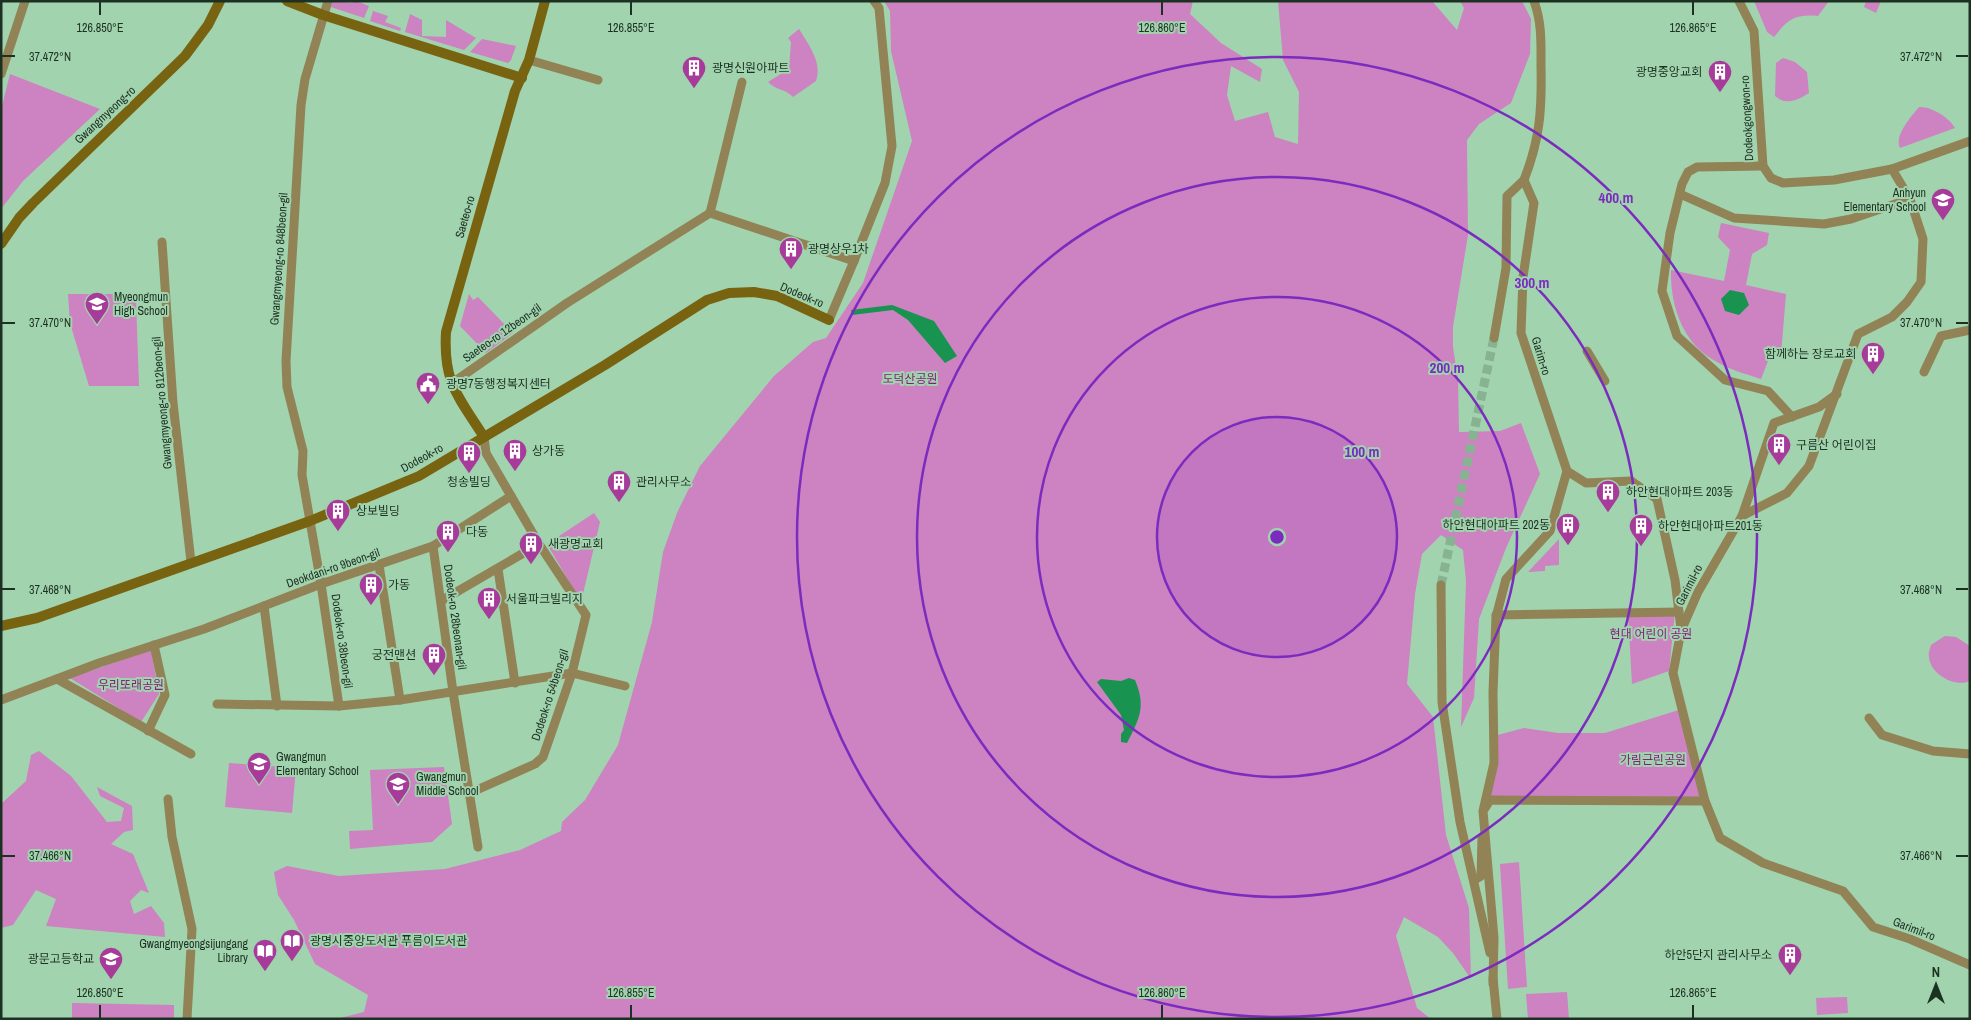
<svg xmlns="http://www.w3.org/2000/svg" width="1971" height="1020" viewBox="0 0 1971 1020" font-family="'Archivo Narrow','Noto Sans KR',sans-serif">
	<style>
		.green { fill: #cd82c1 }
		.water { fill: #199350 }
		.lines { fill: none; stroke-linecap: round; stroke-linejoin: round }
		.street-tunnel { stroke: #87b392; stroke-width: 9; stroke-dasharray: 9 4.5; stroke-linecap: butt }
		.street { stroke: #918356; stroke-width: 9 }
		.secondary { stroke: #786311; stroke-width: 10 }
		.ticks { fill: none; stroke: #1d3122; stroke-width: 2 }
		.ring { fill: none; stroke: #7b2cbf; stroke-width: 2.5 }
		.labels { text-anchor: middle; stroke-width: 4; stroke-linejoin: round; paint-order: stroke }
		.poi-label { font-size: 12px; fill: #1d3122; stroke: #a1d3ae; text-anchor: start }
		.street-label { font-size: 12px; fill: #1d3122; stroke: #a1d3ae }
		.park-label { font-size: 12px; fill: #871e7c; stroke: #a1d3ae }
		.ticks-label { font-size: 12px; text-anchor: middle; fill: #1d3122; stroke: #a1d3ae; stroke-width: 4; stroke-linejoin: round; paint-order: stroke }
		.centre { fill: #7b2cbf; stroke: #a1d3ae; stroke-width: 2.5 }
		.ring-label { font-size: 15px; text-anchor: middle; font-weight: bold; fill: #7b2cbf; stroke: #a1d3ae; stroke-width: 4; stroke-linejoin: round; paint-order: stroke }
	</style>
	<rect width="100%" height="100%" fill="#a1d3ae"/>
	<g class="green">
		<path d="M333 1 352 3 356 1 369 6 364 18 331 7Z"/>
		<path d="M884 1H1193L1190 14 1221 43 1262 69 1260 82 1231 66 1227 95 1235 121 1268 112 1275 137 1298 144 1299 92 1283 60 1278 1H1432L1457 30 1464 8 1460 1H1522L1531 19 1530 54 1511 103 1479 124 1467 140 1468 235 1453 327V347L1458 380 1459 432 1500 431 1521 423 1540 474 1506 548 1479 619 1474 698 1461 727 1466 581 1463 550 1441 535 1422 554 1415 594 1407 684 1433 717 1446 835 1469 908 1471 979 1453 953 1438 937 1404 917 1396 936 1417 1008 1431 1019H336L364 1012 368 995 315 964 294 920 278 895 274 872 287 866 339 876 445 869 520 850 561 831 562 822 585 800 618 745 652 622 663 552 677 513 700 466 774 376 813 342 826 338 863 283 912 141 891 51 890 11Z"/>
		<path d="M1754 1H1829L1818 16C1795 14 1788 19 1774 37L1767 32Z"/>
		<path d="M1866 1H1881L1876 13 1864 7Z"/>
		<path d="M373 11 388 16 385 22 401 28 400 31 370 21Z"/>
		<path d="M410 14 422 20V36L446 37V20L476 38 464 50 405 32Z"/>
		<path d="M799 29C808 44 823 63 816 81L793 97C786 89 775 90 768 82L789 69 791 42 788 38Z"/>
		<path d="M482 39 516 46 511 60 508 63 470 52Z"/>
		<path d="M1783 58 1795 62 1807 72 1809 93C1798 100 1787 106 1775 96L1776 63Z"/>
		<path d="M10 74 100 109 23 181 1 209V110Z"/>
		<path d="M1919 107C1931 106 1950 118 1955 128L1900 148C1894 135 1911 117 1919 107Z"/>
		<path d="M1721 223 1769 233 1767 245 1752 254 1746 285 1786 294 1781 355 1768 361 1761 379C1746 374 1730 370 1717 362 1683 345 1670 306 1671 270L1724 281 1730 250 1718 237Z"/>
		<path d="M68 294H132V300H136L139 386H89L70 323Z"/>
		<path d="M469 294 473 300 478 297 513 333 486 353 460 326Z"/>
		<path d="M594 513 600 522 581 602 547 544Z"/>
		<path d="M1559 539V565L1545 566V571L1528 572Z"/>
		<path d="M1675 612 1669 671 1632 684 1628 613Z"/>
		<path d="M1945 636 1956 637 1970 646V681C1955 688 1930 674 1929 657 1928 654 1930 648 1931 645Z"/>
		<path d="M151 650 159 694 141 722 70 678Z"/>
		<path d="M1682 709 1705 801 1490 800 1494 736 1524 728 1558 733H1605Z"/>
		<path d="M39 751 71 776 107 822 121 821 124 808 100 796 97 787 132 806 133 830 124 832 111 844 133 854 149 893 141 890 130 901 134 914 151 906 164 923 165 937 46 926 56 899 36 890 13 925 1 928V804L26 781 31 755Z"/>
		<path d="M229 763 296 768 292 813 225 807Z"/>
		<path d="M444 767 452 824 432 842 350 849 349 831 373 830 370 770Z"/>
		<path d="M1519 862 1527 987 1508 989 1500 864Z"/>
		<path d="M1567 992 1569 1019H1528L1526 994Z"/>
		<path d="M1847 997 1848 1013 1817 1015 1816 998Z"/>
		<path d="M72 1003 174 1005V1019H72Z"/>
	</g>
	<g class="water">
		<path d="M1730 290 1744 293 1749 305 1739 315 1725 311 1721 299Z"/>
		<path d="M892 305 934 321 957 356 945 363 908 320 893 310 852 315 851 310Z"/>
		<path d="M1129 678 1135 680C1146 706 1140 718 1127 743L1121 742V734L1124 730 1121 715 1097 682 1101 679 1121 681Z"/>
	</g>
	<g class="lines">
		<path class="street-tunnel" d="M1441 585 1494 338"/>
		<g class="street">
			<path d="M328 1 305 79 301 105 286 361 287 387 303 451 302 475 321 584 339 706"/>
			<path d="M1739 1 1754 31 1763 166 1771 178 1783 183 1834 180 1892 169 1970 141"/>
			<path d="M529 60 598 80"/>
			<path d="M1 74 25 1"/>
			<path d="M1763 166 1697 167 1688 172 1682 184 1670 233 1662 291 1677 336 1725 380 1768 391 1792 417"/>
			<path d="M1892 169 1910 199 1923 239 1921 282 1907 302 1892 317 1858 334 1809 466 1787 493 1742 516 1698 592 1681 631 1673 673 1705 801 1720 838 1763 863 1843 891 1873 927 1910 939 1970 965"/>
			<path d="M1524 180C1540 139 1542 110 1541 66 1541 43 1542 23 1534 1"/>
			<path d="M1680 194 1734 218 1824 224 1851 219 1910 199"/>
			<path d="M710 213 742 82"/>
			<path d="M162 242 173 403 191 562"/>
			<path d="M854 261 885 183 892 146 879 8 874 1"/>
			<path d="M1494 338 1506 268 1507 196 1524 180 1534 203 1523 277 1521 333 1567 471 1586 483 1631 481 1657 499 1675 580 1681 629"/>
			<path d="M1587 351 1605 381"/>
			<path d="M1924 372 1941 336 1970 330"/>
			<path d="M451 384 567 303 710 213 854 261 829 320"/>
			<path d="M1742 516 1774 423 1819 407 1837 394"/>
			<path d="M433 546 453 692 478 847"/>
			<path d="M379 565 400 700"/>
			<path d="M498 569 515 683"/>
			<path d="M1441 585 1442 702 1460 822 1490 953"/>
			<path d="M441 601 539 544"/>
			<path d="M264 606 277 706"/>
			<path d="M1496 615 1679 612"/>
			<path d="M57 679 191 754"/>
			<path d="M1 700 99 663 204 629 321 584 433 546 511 496"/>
			<path d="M217 704 339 706 400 700 572 673 625 686"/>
			<path d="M1869 718 1882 735 1933 751 1970 754"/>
			<path d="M148 731 165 695 154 645"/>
			<path d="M470 793 535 764 543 757 572 673 586 615 539 544 486 453 484 437"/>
			<path d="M168 799 172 837 192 929 187 1019"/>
			<path d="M1485 808 1490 800 1705 801"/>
			<path d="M1474 880 1481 876 1482 838"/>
			<path d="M1493 978 1497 1019"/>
			<path d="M1493 984 1494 938 1483 811 1494 763 1493 692 1496 617 1506 579 1550 531 1567 471"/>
		</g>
		<g class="secondary">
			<path d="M287 1 323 15 522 78"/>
			<path d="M1 244 19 218 33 203 185 56 208 25 220 1"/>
			<path d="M484 437C458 396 443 383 446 332L515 91 529 60 545 1"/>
			<path d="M1 626 37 618 310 521 419 476 605 365 707 300 729 293 754 292 777 296 829 320"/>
		</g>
	</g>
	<path class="ticks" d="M100 2V15M631 2V15M1162 2V15M1693 2V15M2 56H15M1956 56H1968M2 323H15M1956 323H1968M2 589H15M1956 589H1968M2 856H15M1956 856H1968M100 1005V1018M631 1005V1018M1162 1005V1018M1693 1005V1018"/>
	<circle cx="1277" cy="537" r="120" fill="#7b2cbf" fill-opacity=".12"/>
	<g class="ring">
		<circle cx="1277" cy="537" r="120"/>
		<circle cx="1277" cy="537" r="240"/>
		<circle cx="1277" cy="537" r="360"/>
		<circle cx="1277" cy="537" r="480"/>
	</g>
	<defs>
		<symbol id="building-pin" viewBox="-11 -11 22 30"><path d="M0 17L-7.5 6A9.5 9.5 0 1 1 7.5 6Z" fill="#a73b9a" stroke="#a1d3ae"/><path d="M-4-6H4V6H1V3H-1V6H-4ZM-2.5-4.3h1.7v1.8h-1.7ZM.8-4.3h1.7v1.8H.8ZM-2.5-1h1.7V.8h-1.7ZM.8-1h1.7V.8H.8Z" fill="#fff"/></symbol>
		<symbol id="school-pin" viewBox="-11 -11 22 30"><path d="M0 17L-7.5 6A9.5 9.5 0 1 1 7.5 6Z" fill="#a73b9a" stroke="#a1d3ae"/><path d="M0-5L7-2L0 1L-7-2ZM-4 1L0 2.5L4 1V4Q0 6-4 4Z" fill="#fff"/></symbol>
		<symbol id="civic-pin" viewBox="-11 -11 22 30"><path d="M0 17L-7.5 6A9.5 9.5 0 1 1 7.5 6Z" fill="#a73b9a" stroke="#a1d3ae"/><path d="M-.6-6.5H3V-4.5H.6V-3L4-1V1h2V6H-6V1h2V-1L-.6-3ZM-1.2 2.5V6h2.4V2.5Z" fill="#fff"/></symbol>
		<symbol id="library-pin" viewBox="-11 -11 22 30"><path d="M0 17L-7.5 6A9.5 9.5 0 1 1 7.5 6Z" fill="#a73b9a" stroke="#a1d3ae"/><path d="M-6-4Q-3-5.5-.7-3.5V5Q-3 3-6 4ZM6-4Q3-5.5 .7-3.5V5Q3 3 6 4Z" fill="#fff"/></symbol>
	</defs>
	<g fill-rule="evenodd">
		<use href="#building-pin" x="680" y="54" width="28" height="38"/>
		<use href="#building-pin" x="1706" y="58" width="28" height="38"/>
		<use href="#school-pin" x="1929" y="186" width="28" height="38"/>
		<use href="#building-pin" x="777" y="235" width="28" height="38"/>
		<use href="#school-pin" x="83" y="290" width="28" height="38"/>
		<use href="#building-pin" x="1859" y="340" width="28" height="38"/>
		<use href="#civic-pin" x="414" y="370" width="28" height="38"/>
		<use href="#building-pin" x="1765" y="431" width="28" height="38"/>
		<use href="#building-pin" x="501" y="437" width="28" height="38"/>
		<use href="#building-pin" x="455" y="439" width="28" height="38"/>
		<use href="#building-pin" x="605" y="468" width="28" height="38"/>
		<use href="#building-pin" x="1594" y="478" width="28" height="38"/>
		<use href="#building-pin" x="324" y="497" width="28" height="38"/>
		<use href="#building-pin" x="1554" y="511" width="28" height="38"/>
		<use href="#building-pin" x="1627" y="512" width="28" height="38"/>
		<use href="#building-pin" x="434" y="518" width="28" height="38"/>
		<use href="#building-pin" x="517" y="530" width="28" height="38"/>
		<use href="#building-pin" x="357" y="571" width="28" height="38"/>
		<use href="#building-pin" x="475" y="585" width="28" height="38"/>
		<use href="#building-pin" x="420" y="641" width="28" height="38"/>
		<use href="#school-pin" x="245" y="750" width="28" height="38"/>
		<use href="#school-pin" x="384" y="770" width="28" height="38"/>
		<use href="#library-pin" x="278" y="927" width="28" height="38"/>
		<use href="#library-pin" x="251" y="937" width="28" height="38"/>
		<use href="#building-pin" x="1776" y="941" width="28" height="38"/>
		<use href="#school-pin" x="97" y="945" width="28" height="38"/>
	</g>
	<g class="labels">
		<g class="poi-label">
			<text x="712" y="72">광명신원아파트</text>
			<text x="1702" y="76" text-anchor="end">광명중앙교회</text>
			<text x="1926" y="197" text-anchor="end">Anhyun<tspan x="1926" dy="14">Elementary School</tspan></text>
			<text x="808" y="253">광명상우1차</text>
			<text x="114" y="301">Myeongmun<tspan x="114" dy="14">High School</tspan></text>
			<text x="1856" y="358" text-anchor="end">함께하는 장로교회</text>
			<text x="446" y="388">광명7동행정복지센터</text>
			<text x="1796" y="449">구름산 어린이집</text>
			<text x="532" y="455">상가동</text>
			<text x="469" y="486" text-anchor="middle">청송빌딩</text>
			<text x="636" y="486">관리사무소</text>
			<text x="1626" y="496">하안현대아파트 203동</text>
			<text x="356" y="515">상보빌딩</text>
			<text x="1550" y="529" text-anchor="end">하안현대아파트 202동</text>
			<text x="1658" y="530">하안현대아파트201동</text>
			<text x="466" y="536">다동</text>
			<text x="548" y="548">새광명교회</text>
			<text x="388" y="589">가동</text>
			<text x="506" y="603">서울파크빌리지</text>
			<text x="416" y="659" text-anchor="end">궁전맨션</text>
			<text x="276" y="761">Gwangmun<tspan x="276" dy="14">Elementary School</tspan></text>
			<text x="416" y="781">Gwangmun<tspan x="416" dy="14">Middle School</tspan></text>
			<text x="310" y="945">광명시중앙도서관 푸름이도서관</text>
			<text x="248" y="948" text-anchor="end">Gwangmyeongsijungang<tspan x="248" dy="14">Library</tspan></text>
			<text x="1772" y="959" text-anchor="end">하안5단지 관리사무소</text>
			<text x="94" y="963" text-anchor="end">광문고등학교</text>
		</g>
		<g class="street-label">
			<text transform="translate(105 115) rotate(-43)" y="4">Gwangmyeong-ro</text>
			<text transform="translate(1747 118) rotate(-93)" y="4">Dodeokgongwon-ro</text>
			<text transform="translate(465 217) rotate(-74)" y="4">Saeteo-ro</text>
			<text transform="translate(279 259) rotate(-86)" y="4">Gwangmyeong-ro 848beon-gil</text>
			<text transform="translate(802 295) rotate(23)" y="4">Dodeok-ro</text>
			<text transform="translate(502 333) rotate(-35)" y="4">Saeteo-ro 12beon-gil</text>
			<text transform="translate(1541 356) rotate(73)" y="4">Garim-ro</text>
			<text transform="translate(162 403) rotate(-95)" y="4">Gwangmyeong-ro 812beon-gil</text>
			<text transform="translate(422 458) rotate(-29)" y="4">Dodeok-ro</text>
			<text transform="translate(333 568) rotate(-19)" y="4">Deokdani-ro 9beon-gil</text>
			<text transform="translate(1689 585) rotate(-63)" y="4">Garimil-ro</text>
			<text transform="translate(455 617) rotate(82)" y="4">Dodeok-ro 28beonan-gil</text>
			<text transform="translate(342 641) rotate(82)" y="4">Dodeok-ro 38beon-gil</text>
			<text transform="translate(550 695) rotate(-72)" y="4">Dodeok-ro 54beon-gil</text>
			<text transform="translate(1914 929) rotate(21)" y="4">Garimil-ro</text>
		</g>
		<g class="park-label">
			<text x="910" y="383">도덕산공원</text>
			<text x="1651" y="638">현대 어린이 공원</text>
			<text x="131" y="689">우리또래공원</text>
			<text x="1653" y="764">가림근린공원</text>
		</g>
	</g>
	<g class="ticks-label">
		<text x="100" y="32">126.850°E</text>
		<text x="631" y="32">126.855°E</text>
		<text x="1162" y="32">126.860°E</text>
		<text x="1693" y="32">126.865°E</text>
		<text x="50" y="61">37.472°N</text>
		<text x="1921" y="61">37.472°N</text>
		<text x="50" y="327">37.470°N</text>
		<text x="1921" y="327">37.470°N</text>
		<text x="50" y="594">37.468°N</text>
		<text x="1921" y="594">37.468°N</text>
		<text x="50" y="860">37.466°N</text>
		<text x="1921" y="860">37.466°N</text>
		<text x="100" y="997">126.850°E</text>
		<text x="631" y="997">126.855°E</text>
		<text x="1162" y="997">126.860°E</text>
		<text x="1693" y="997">126.865°E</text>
	</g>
	<circle cx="1277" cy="537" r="8" class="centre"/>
	<g class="ring-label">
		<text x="1616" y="203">400 m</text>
		<text x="1532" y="288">300 m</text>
		<text x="1447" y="373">200 m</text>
		<text x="1362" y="457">100 m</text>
	</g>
	<rect width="1971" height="1020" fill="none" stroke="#1d3122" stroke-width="5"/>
	<g transform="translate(1936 985)" stroke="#a1d3ae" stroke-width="4" paint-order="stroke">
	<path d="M0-4L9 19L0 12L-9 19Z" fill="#1d3122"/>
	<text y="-8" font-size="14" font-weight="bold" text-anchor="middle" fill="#1d3122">N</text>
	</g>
</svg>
